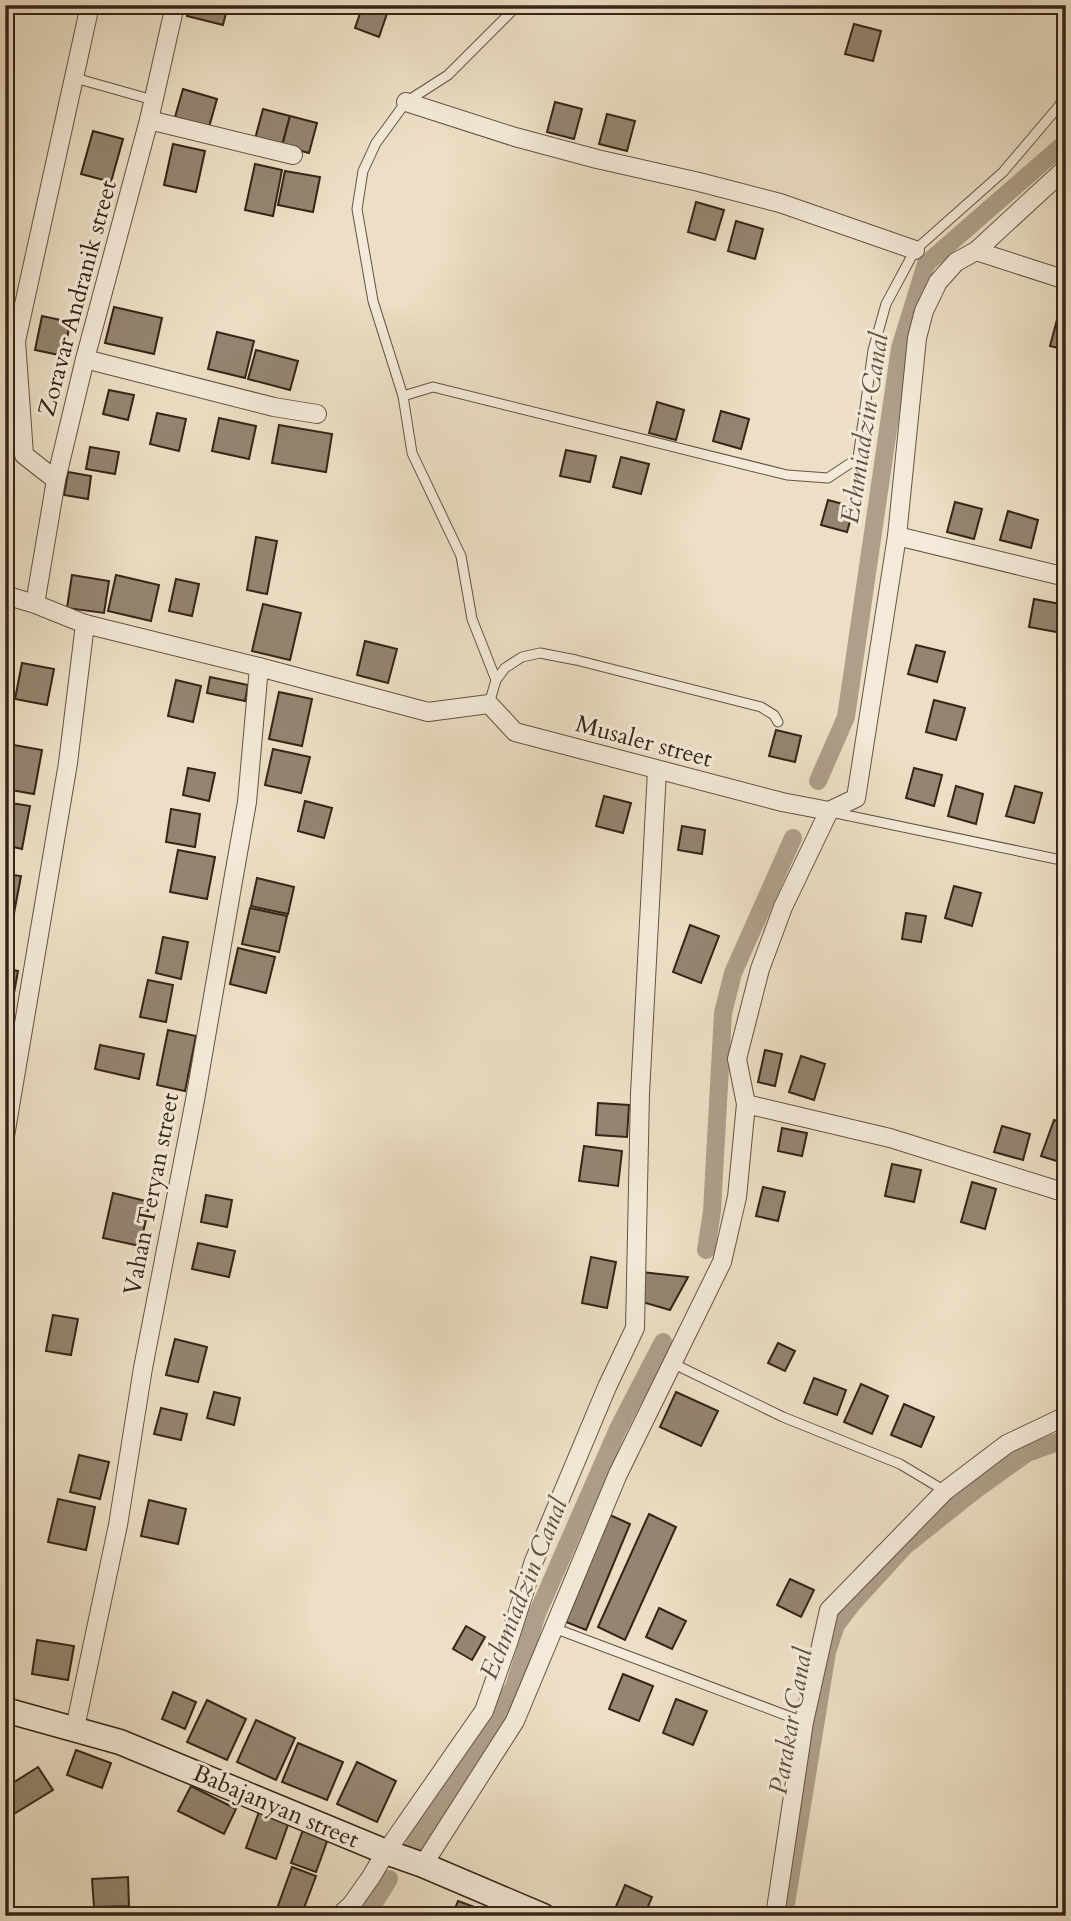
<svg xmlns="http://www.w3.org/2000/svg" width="1071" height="1921" viewBox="0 0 1071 1921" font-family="Cardo,serif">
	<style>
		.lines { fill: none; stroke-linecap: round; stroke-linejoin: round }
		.canal { stroke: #ae9f8a; stroke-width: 18 }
		.building { fill: #948571; stroke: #352417; stroke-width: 2 }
		.lane-casing { stroke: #635342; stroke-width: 11 }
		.street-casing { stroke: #635342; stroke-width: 20 }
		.secondary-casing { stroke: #352417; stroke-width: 27 }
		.lane { stroke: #f3ead9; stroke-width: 9 }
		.street { stroke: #f3ead9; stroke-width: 18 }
		.secondary { stroke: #f3ead9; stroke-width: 24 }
		.labels { text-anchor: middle; stroke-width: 6; stroke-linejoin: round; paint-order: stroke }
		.street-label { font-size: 24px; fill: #352417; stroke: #f3ead9 }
		.water-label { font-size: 26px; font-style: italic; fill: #5f4f3f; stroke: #f3ead9 }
	</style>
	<rect width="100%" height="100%" fill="#ecdfc5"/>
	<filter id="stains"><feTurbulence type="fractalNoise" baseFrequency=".00286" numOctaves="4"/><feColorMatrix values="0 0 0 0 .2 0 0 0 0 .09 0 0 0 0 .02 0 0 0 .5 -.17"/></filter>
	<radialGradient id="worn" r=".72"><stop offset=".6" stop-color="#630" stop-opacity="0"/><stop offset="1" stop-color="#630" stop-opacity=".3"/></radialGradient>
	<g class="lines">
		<g class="canal">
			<path d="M818 781 846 717 900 348 926 264 1066 142"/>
			<path d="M706 1250 712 1211 723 1013 733 973 793 838"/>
			<path d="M414 1845 514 1687 537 1614 618 1429 663 1342"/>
			<path d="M366 1916 389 1879"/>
			<path d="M784 1916 827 1652 836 1625 852 1604 905 1546 974 1491 1027 1453 1066 1439"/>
		</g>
	</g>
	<g class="building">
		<path d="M189 5H228L223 25 187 16Z"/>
		<path d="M363 5H390L379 37 355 28Z"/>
		<path d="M854 24 881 31 873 61 845 54Z"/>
		<path d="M183 89 217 99 209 127 175 117Z"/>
		<path d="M555 102 582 109 574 139 547 132Z"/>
		<path d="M263 109 290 116 282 146 255 139Z"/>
		<path d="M607 114 635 121 627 151 599 144Z"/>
		<path d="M290 116 317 123 309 153 282 146Z"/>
		<path d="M93 131 123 139 111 182 81 174Z"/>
		<path d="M173 144 205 151 196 192 164 185Z"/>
		<path d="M255 164 282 170 273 216 245 210Z"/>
		<path d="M285 171 320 177 313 212 278 205Z"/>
		<path d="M696 202 724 210 715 240 688 232Z"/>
		<path d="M736 221 763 229 755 259 728 251Z"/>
		<path d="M114 307 162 318 154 354 105 343Z"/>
		<path d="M42 316 70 322 64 356 35 350Z"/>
		<path d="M1058 316 1066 318V350L1050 346Z"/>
		<path d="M217 332 254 341 245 378 208 369Z"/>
		<path d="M256 350 298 361 290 390 248 379Z"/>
		<path d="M109 390 134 395 128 420 103 414Z"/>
		<path d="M657 402 684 410 676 440 649 433Z"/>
		<path d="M721 411 749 419 741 449 713 441Z"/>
		<path d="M157 413 186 419 179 451 150 444Z"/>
		<path d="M219 418 256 426 249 459 212 451Z"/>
		<path d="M279 425 332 434 326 472 272 463Z"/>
		<path d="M90 447 119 452 115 474 86 469Z"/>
		<path d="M566 450 596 456 590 482 560 476Z"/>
		<path d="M621 457 649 464 641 494 613 487Z"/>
		<path d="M68 472 91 476 88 499 64 495Z"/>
		<path d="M828 500 854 507 847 532 821 525Z"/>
		<path d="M955 502 982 509 974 539 947 532Z"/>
		<path d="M1008 511 1038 520 1031 548 1000 540Z"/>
		<path d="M256 537 277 541 267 594 247 590Z"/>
		<path d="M72 575 109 581 104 613 67 608Z"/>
		<path d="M116 575 159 585 151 621 108 611Z"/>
		<path d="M176 579 199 584 192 616 169 611Z"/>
		<path d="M1034 599 1066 605 1062 633 1029 627Z"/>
		<path d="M263 604 301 613 290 660 252 651Z"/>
		<path d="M365 641 397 649 388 683 357 675Z"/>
		<path d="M916 645 945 652 937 682 908 674Z"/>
		<path d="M22 663 54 669 47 705 15 699Z"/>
		<path d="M210 677 248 685 245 701 207 693Z"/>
		<path d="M176 680 201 686 193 722 168 716Z"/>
		<path d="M279 692 312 699 302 746 269 739Z"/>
		<path d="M934 700 965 708 956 740 926 732Z"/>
		<path d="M776 730 801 736 795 762 769 756Z"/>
		<path d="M8 744 42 750 34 794 5 789V759Z"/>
		<path d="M273 749 310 757 301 793 265 785Z"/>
		<path d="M188 768 215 773 209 801 183 795Z"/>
		<path d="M914 768 942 775 934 806 906 798Z"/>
		<path d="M956 786 983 794 976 824 948 816Z"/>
		<path d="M1015 786 1042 793 1034 823 1006 816Z"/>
		<path d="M604 796 631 803 623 833 596 826Z"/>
		<path d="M305 801 332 808 324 838 298 831Z"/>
		<path d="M5 802 30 806 22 849 5 845Z"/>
		<path d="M171 809 200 814 195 847 166 842Z"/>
		<path d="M682 826 705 830 702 854 678 850Z"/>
		<path d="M178 850 215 857 207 899 170 892Z"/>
		<path d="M5 874 21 876 12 924 5 923Z"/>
		<path d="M257 878 294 887 288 914 251 906Z"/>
		<path d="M954 886 981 893 972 926 945 918Z"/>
		<path d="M250 908 287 916 279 952 242 944Z"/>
		<path d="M906 913 926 916 921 942 902 939Z"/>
		<path d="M690 925 719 936 701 983 673 972Z"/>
		<path d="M163 937 188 942 181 979 156 973Z"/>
		<path d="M238 948 275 957 266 993 230 984Z"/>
		<path d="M5 968 18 971 12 1004 5 1002Z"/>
		<path d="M148 980 173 985 166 1022 140 1017Z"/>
		<path d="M168 1030 196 1036 185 1091 157 1085Z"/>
		<path d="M100 1045 144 1054 139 1079 95 1069Z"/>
		<path d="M765 1050 782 1054 775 1086 758 1082Z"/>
		<path d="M801 1056 825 1064 814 1100 789 1092Z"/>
		<path d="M598 1103 629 1105 627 1137 596 1135Z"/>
		<path d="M1054 1120 1066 1124V1164L1041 1156Z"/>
		<path d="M1002 1126 1030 1134 1023 1160 994 1152Z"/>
		<path d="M782 1128 807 1133 802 1156 778 1151Z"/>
		<path d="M584 1146 622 1151 618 1186 579 1181Z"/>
		<path d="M892 1164 921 1170 914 1202 885 1196Z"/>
		<path d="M972 1182 996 1189 985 1229 961 1222Z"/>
		<path d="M763 1187 785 1192 778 1221 756 1216Z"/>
		<path d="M113 1193 150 1202 140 1246 103 1238Z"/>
		<path d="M206 1195 232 1200 227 1227 201 1222Z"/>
		<path d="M198 1243 235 1251 229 1277 192 1269Z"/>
		<path d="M591 1257 616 1262 607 1308 582 1303Z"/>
		<path d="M641 1272 688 1277 670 1310 639 1301Z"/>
		<path d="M53 1315 78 1319 71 1355 46 1351Z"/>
		<path d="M175 1339 207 1347 198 1382 166 1375Z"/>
		<path d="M778 1343 795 1351 785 1371 768 1363Z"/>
		<path d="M814 1378 846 1390 837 1415 804 1403Z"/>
		<path d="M861 1384 888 1396 872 1434 844 1422Z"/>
		<path d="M214 1392 240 1398 234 1425 207 1418Z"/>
		<path d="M676 1392 718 1411 701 1446 660 1427Z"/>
		<path d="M904 1404 934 1417 921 1447 891 1435Z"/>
		<path d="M161 1408 187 1414 181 1440 154 1434Z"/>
		<path d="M79 1455 109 1462 100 1499 70 1492Z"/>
		<path d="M58 1499 95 1507 86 1550 48 1542Z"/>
		<path d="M149 1500 186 1509 178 1544 141 1536Z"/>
		<path d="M649 1514 676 1527 625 1640 598 1627Z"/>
		<path d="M610 1515 630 1524 586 1630 566 1622Z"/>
		<path d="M790 1579 814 1590 801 1617 777 1605Z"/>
		<path d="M659 1608 686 1621 672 1649 646 1637Z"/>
		<path d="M466 1626 485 1637 472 1660 453 1649Z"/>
		<path d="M37 1640 74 1646 68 1680 32 1674Z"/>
		<path d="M623 1674 653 1686 639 1721 609 1709Z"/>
		<path d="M173 1692 196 1702 185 1729 162 1719Z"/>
		<path d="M676 1699 707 1711 693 1745 663 1733Z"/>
		<path d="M207 1700 246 1719 227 1760 187 1742Z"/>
		<path d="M256 1720 295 1738 276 1780 237 1762Z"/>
		<path d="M298 1743 343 1762 327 1800 282 1782Z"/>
		<path d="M76 1750 111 1763 102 1788 67 1775Z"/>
		<path d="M357 1762 396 1781 377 1822 337 1804Z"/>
		<path d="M38 1767 53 1790 9 1817 5 1811V1788Z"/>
		<path d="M191 1786 236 1809 224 1834 178 1811Z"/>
		<path d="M260 1809 290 1819 276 1859 246 1848Z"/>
		<path d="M304 1827 329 1836 316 1872 291 1863Z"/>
		<path d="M292 1867 316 1876 301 1916H279L275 1914Z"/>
		<path d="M128 1877 129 1906 94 1907 92 1879Z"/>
		<path d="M625 1885 652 1897 644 1916H612Z"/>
		<path d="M458 1901 496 1915V1916H452Z"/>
	</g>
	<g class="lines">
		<defs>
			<g id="lane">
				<path d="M75 78 153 100"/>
				<path d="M403 396 433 387 787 475 828 478 858 458 873 350 886 304 915 250 1003 172 1059 106 1066 94"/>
				<path d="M496 680 505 668 522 657 540 653 576 660 761 707 774 715 778 722"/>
				<path d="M489 704 496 680 472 619 461 556 412 453 403 396 373 301 357 209 363 171 376 143 406 102 448 75 518 5"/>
				<path d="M831 812 1066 861"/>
				<path d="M672 1363 783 1417 900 1464 945 1491"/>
				<path d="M554 1628 804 1722"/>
			</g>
			<g id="street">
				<path d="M406 102 515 137 597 159 699 182 780 203 915 250"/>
				<path d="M149 120 293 155"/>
				<path d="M976 251 1066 280"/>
				<path d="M85 359 274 407 317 414"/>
				<path d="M56 480 24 455 16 341 90 5"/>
				<path d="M897 536 917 338 924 311 938 282 956 262 976 251 1066 168"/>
				<path d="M5 595 35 604 85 624 259 667 428 712 489 704 515 732 782 802 829 811 856 798 897 536 1066 577"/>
				<path d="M35 604 56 480 85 359 149 120 175 5"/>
				<path d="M746 1104 890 1138 1066 1193"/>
				<path d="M5 1136 68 763 85 624"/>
				<path d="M75 1728 118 1525 143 1368 195 1100 233 881 247 802 259 667"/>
				<path d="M423 1865 515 1721 618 1474 722 1262 737 1197 746 1104 737 1059 760 969 783 907 829 811"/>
				<path d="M339 1916 352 1904 371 1877 386 1852 484 1711 509 1640 534 1561 607 1387 635 1328 640 1094 657 770"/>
				<path d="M775 1916 804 1722 829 1610 945 1491 1007 1444 1066 1416"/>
			</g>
			<path id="secondary" d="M5 1710 120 1742 386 1852 423 1865 543 1916"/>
		</defs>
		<use href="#lane" class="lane-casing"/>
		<use href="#street" class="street-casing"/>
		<use href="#secondary" class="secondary-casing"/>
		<use href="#lane" class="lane"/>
		<use href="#street" class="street"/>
		<use href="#secondary" class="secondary"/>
	</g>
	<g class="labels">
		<g class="street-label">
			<text transform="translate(77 298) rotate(-75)" y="8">Zoravar Andranik street</text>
			<text transform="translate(644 741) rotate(15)" y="8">Musaler street</text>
			<text transform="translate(151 1194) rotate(-79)" y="8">Vahan Teryan street</text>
			<text transform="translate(276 1806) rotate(23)" y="8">Babajanyan street</text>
		</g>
		<g class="water-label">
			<text transform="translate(864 428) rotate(-81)" y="9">Echmiadzin Canal</text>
			<text transform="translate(523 1588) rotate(-68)" y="9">Echmiadzin Canal</text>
			<text transform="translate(790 1721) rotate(-80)" y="9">Parakar Canal</text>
		</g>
	</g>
	<rect width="1071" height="1921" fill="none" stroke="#ecdfc5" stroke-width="28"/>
	<rect x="7" y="7" width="1057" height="1907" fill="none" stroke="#352417" stroke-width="3.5"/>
	<rect x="14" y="14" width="1043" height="1893" fill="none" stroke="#352417" stroke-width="2"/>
	<rect width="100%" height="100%" filter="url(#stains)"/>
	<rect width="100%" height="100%" fill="url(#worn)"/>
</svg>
